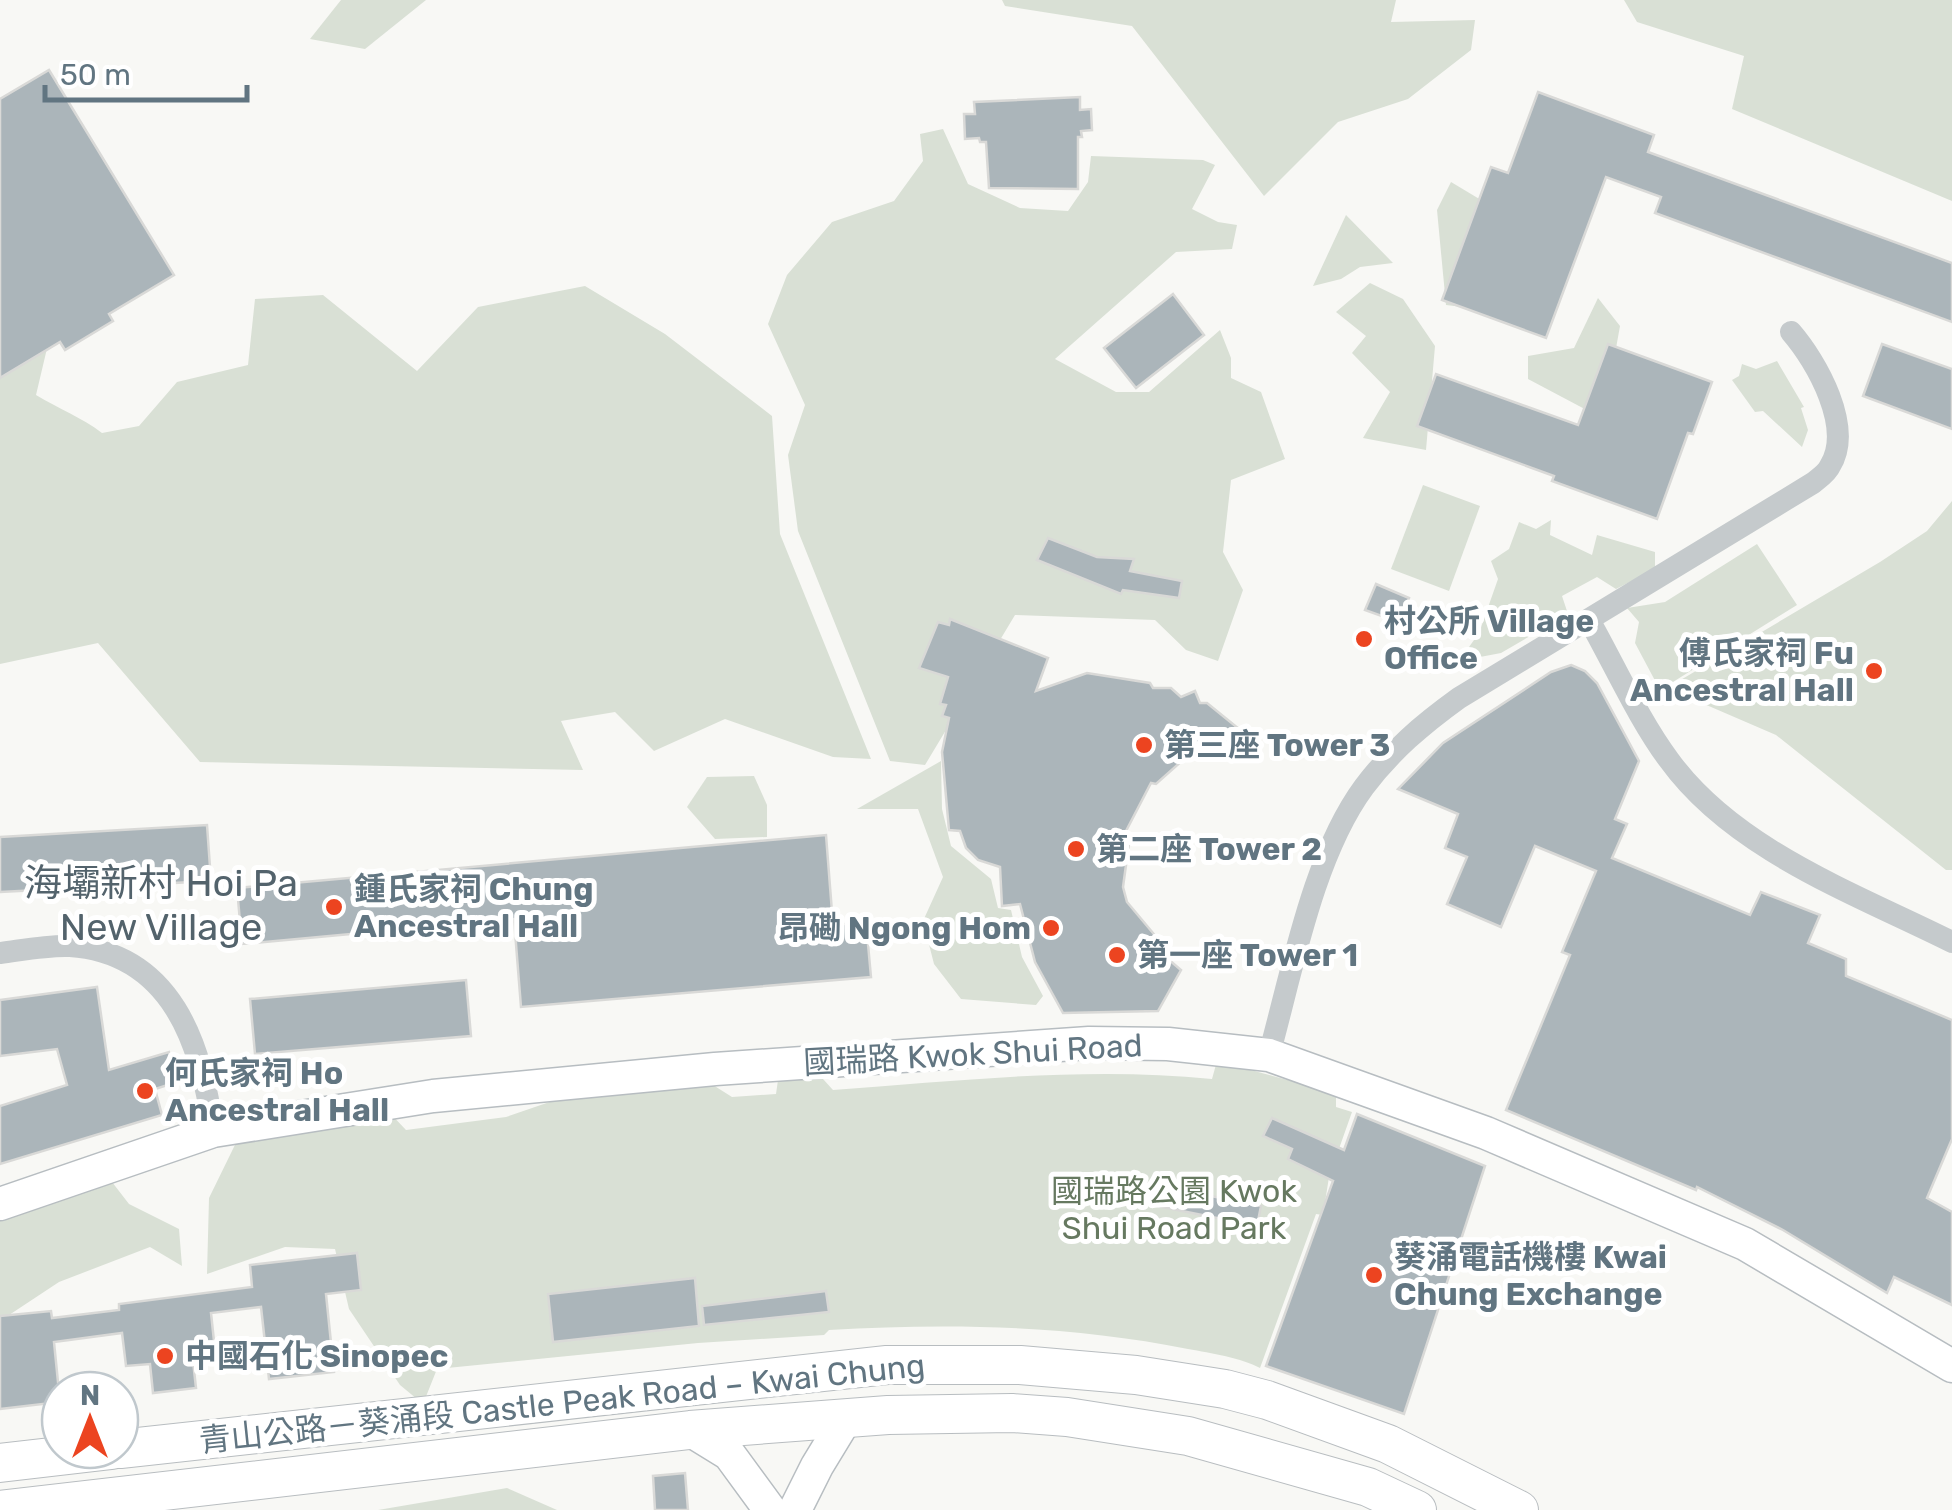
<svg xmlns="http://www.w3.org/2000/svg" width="1952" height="1510" viewBox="0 0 1952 1510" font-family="Rubik,'Noto Sans TC',sans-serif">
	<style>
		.green { fill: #d9e0d5 }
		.building { fill: #abb5ba; stroke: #d9d9d7; stroke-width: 2.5 }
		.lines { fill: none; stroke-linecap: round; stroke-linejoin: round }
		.secondary-casing { stroke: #b7bdc1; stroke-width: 35 }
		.primary-casing { stroke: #b8bdc0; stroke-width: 40 }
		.street { stroke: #c5cacc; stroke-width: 22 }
		.secondary { stroke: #fff; stroke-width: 32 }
		.primary { stroke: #fff; stroke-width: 38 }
		.poi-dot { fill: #ec4420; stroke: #fff; stroke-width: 4 }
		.labels { text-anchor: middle; stroke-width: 10; stroke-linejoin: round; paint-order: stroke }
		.poi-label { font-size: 32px; font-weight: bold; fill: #617581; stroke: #fff; text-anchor: start }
		.street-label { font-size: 32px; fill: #617581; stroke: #fff }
		.park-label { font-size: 32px; fill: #667960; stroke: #fff }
		.quarter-label { font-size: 38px; fill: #53636c; stroke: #fff }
	</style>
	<rect width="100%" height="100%" fill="#f8f8f5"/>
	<g class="green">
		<path d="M341 0H426L365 49 310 39Z"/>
		<path d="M1002 0H1396L1391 22 1475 20 1471 50 1408 99 1338 122 1264 196 1132 26 1005 6Z"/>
		<path d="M1624 0H1952V201L1732 109 1744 56 1637 22Z"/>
		<path d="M943 129 968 184 1020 208 1068 211 1088 182 1091 156 1203 160 1215 165 1192 209 1218 222 1237 225 1232 249 1176 252 1055 359 1116 392H1149L1220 330 1231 358V378L1261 392 1285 459 1231 480 1223 552 1243 590 1218 661 1186 650 1155 620 1015 615 925 765 890 761 798 531 788 455 805 405 768 324 787 275 832 222 894 201 923 161 920 134Z"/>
		<path d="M1451 182 1481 200 1487 310 1446 305 1437 210Z"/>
		<path d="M1346 215 1393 263 1360 267 1341 279 1313 286Z"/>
		<path d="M1370 283 1403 299 1435 346 1426 450 1363 438 1390 392 1352 353 1366 336 1336 312Z"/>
		<path d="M585 286 665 334 772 416 780 534 871 759 833 757 725 719 654 751 615 712 561 721 583 770 200 762 98 643 0 664V320L53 323 36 395C59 409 81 417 102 433L139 426 177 382 248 365 255 299 323 295 417 371 478 307Z"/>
		<path d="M1598 298 1620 326 1611 376 1596 415 1528 379V356L1574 348Z"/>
		<path d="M1777 361 1804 407 1801 408 1808 430 1802 447 1763 411 1755 412 1732 380 1739 376 1742 364 1756 369Z"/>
		<path d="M1423 485 1480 506 1449 591 1391 569Z"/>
		<path d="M1952 501V870H1946L1776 735 1667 688 1880 562 1927 531Z"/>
		<path d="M1551 520 1550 535 1592 555 1597 535 1655 552V569L1616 589 1597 577 1562 596 1568 614 1501 653 1459 661 1479 633 1498 579 1491 561 1509 549 1519 522 1536 529Z"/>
		<path d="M1757 544 1797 605 1660 690 1635 643 1639 622 1627 608 1665 602Z"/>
		<path d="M941 761 942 809 951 846 991 879 998 908 1011 910 1022 957 1043 996 1036 1005 961 999 934 964 923 921 943 877 918 809H857Z"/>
		<path d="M754 776 767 805V837L715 839 687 807 707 777Z"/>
		<path d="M1217 1061 1336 1093V1107L1352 1112 1329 1177 1323 1215 1316 1214 1260 1368C1242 1358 1211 1353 1188 1349 1069 1325 949 1323 829 1330L824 1335 698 1343 437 1369 423 1404 400 1385 349 1309 335 1249 285 1247 207 1274 209 1198 253 1108 369 1091 406 1130 506 1117 570 1095 713 1085 732 1097 776 1094 779 1073 813 1068 833 1090C959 1081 1086 1066 1212 1079Z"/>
		<path d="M112 1182 129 1204 179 1229 182 1266 150 1247 59 1282 0 1321V1216Z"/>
		<path d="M507 1488 557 1510H378Z"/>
	</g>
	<g class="building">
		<path d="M49 70 174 275 109 314 113 321 65 350 60 342 0 378V99Z"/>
		<path d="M1538 92 1654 135 1648 152 1952 263V322L1655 213 1661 197 1606 177 1546 338 1442 300 1491 167 1508 173Z"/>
		<path d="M1080 97V110L1091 109 1092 130 1081 131 1082 137H1078V189L989 188 986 142H980L979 138 965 139 964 114H975L974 102Z"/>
		<path d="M1173 294 1204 335 1136 388 1104 348Z"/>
		<path d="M1608 344 1712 382 1693 434 1688 433 1657 519 1552 481 1554 476 1417 426 1436 374 1578 425Z"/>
		<path d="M1882 344 1952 369V429L1863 396Z"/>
		<path d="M1048 538 1097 557 1134 559 1130 571 1182 581 1179 598 1123 590 1121 594 1037 560Z"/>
		<path d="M1376 584 1409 598 1401 623 1365 610Z"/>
		<path d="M950 619 1048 658 1036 691 1087 673 1150 683 1153 688H1171L1181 697 1195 691 1200 703H1207L1244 733 1193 751 1156 784 1151 783 1125 833 1130 836 1123 887 1127 902 1163 945 1161 953 1181 970 1158 1011 1063 1013 1035 962 1020 904 1002 906 1000 867 978 860 966 848 960 831 949 830 942 752 949 718 942 716 946 705 940 704 948 677 919 668 938 622 949 625Z"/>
		<path d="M1571 665 1585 671 1597 683 1639 761 1615 819 1627 824 1612 858 1750 915 1761 892 1820 915 1808 943 1846 959V976L1952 1020V1139L1927 1198 1952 1212V1305L1894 1277 1887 1293 1783 1230 1697 1187 1696 1190 1506 1110 1570 955 1562 952 1596 871 1535 846 1501 927 1447 904 1467 857 1445 848 1458 814 1398 789 1443 743 1551 672Z"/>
		<path d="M207 825 211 881 0 892V837Z"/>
		<path d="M826 835 833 925 866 922 871 977 521 1007 514 919 242 944 237 888Z"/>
		<path d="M466 980 471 1036 255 1054 250 999Z"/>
		<path d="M97 987 109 1070 169 1052 177 1082 155 1089 162 1115 0 1164V1106L67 1085 57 1049 0 1056V1000Z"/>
		<path d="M1357 1114 1485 1166 1404 1414 1266 1366 1333 1181 1288 1159 1292 1149 1263 1136 1272 1118 1344 1150Z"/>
		<path d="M1126 1179 1261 1206 1257 1226 1122 1199Z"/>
		<path d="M357 1253 361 1290 326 1294 334 1372 269 1379 261 1307 211 1313 214 1341 191 1343 196 1388 153 1393 150 1364 126 1366 122 1333 54 1342 60 1402 0 1409V1316L51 1311 52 1318 119 1310V1304L252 1287 250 1265Z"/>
		<path d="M695 1278 699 1326 553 1342 548 1294Z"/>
		<path d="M826 1291 829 1312 704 1325 702 1306Z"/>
		<path d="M685 1473 688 1510H655L653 1476Z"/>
	</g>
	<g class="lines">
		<defs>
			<g id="secondary">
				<path d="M0 1204 213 1131 433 1096 715 1069 1089 1043 1168 1044 1269 1055 1486 1133 1745 1244 1952 1366"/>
				<path d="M690 1430 729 1454 770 1510"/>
				<path d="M795 1510 817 1466 845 1420"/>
			</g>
			<g id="primary">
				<path d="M120 1449 887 1365H1020L1136 1375 1225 1389 1267 1400 1388 1444 1519 1510"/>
				<path d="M0 1463 112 1450"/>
				<path d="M0 1510 690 1430 888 1415 1012 1413 1067 1417 1188 1436 1368 1487 1417 1510"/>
			</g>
		</defs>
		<use href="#secondary" class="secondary-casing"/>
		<use href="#primary" class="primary-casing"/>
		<g class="street">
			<path d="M1589 620C1614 664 1639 720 1669 760 1734 850 1856 894 1952 942"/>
			<path d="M0 953C23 950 47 945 70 946 172 953 202 1045 213 1131"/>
			<path d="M1269 1055C1292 972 1313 856 1364 787 1391 751 1423 724 1459 698L1813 483C1819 478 1827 473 1830 466 1854 428 1817 362 1791 332"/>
		</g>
		<use href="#secondary" class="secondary"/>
		<use href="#primary" class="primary"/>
	</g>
	<g class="poi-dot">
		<circle cx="1364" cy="639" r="10"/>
		<circle cx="1874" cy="671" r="10"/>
		<circle cx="1144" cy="745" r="10"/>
		<circle cx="1076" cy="849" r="10"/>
		<circle cx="334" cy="907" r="10"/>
		<circle cx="1051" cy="928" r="10"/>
		<circle cx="1117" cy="955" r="10"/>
		<circle cx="145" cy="1091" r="10"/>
		<circle cx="1374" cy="1275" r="10"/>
		<circle cx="165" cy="1356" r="10"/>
	</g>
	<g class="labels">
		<g class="poi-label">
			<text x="1384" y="632">村公所 Village<tspan x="1384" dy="37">Office</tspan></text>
			<text x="1854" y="664" text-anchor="end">傅氏家祠 Fu<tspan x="1854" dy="37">Ancestral Hall</tspan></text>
			<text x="1164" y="756">第三座 Tower 3</text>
			<text x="1096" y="860">第二座 Tower 2</text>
			<text x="354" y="900">鍾氏家祠 Chung<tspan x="354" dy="37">Ancestral Hall</tspan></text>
			<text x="1031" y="939" text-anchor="end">昂磡 Ngong Hom</text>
			<text x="1137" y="966">第一座 Tower 1</text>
			<text x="165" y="1084">何氏家祠 Ho<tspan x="165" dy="37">Ancestral Hall</tspan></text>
			<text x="1394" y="1268">葵涌電話機樓 Kwai<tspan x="1394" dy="37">Chung Exchange</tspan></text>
			<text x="185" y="1367">中國石化 Sinopec</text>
		</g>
		<g class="street-label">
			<text transform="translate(973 1054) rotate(-3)" y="11">國瑞路 Kwok Shui Road</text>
			<text transform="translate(562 1403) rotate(-6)" y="11">青山公路－葵涌段 Castle Peak Road – Kwai Chung</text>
		</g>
		<g class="park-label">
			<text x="1174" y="1202">國瑞路公園 Kwok<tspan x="1174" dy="37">Shui Road Park</tspan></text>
		</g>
		<g class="quarter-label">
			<text x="161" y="896">海壩新村 Hoi Pa<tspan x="161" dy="44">New Village</tspan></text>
		</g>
	</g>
	<g transform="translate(90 1420)"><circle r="48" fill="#ffffff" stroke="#c0c8cd" stroke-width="2.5"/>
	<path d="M0-8L18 38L0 25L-18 38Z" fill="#ec4420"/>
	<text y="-15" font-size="28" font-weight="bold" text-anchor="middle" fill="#617581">N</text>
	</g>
	<path d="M45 85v15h202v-15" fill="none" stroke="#617581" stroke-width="5"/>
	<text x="60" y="85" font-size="30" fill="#617581" stroke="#ffffff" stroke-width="8" paint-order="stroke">50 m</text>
</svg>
